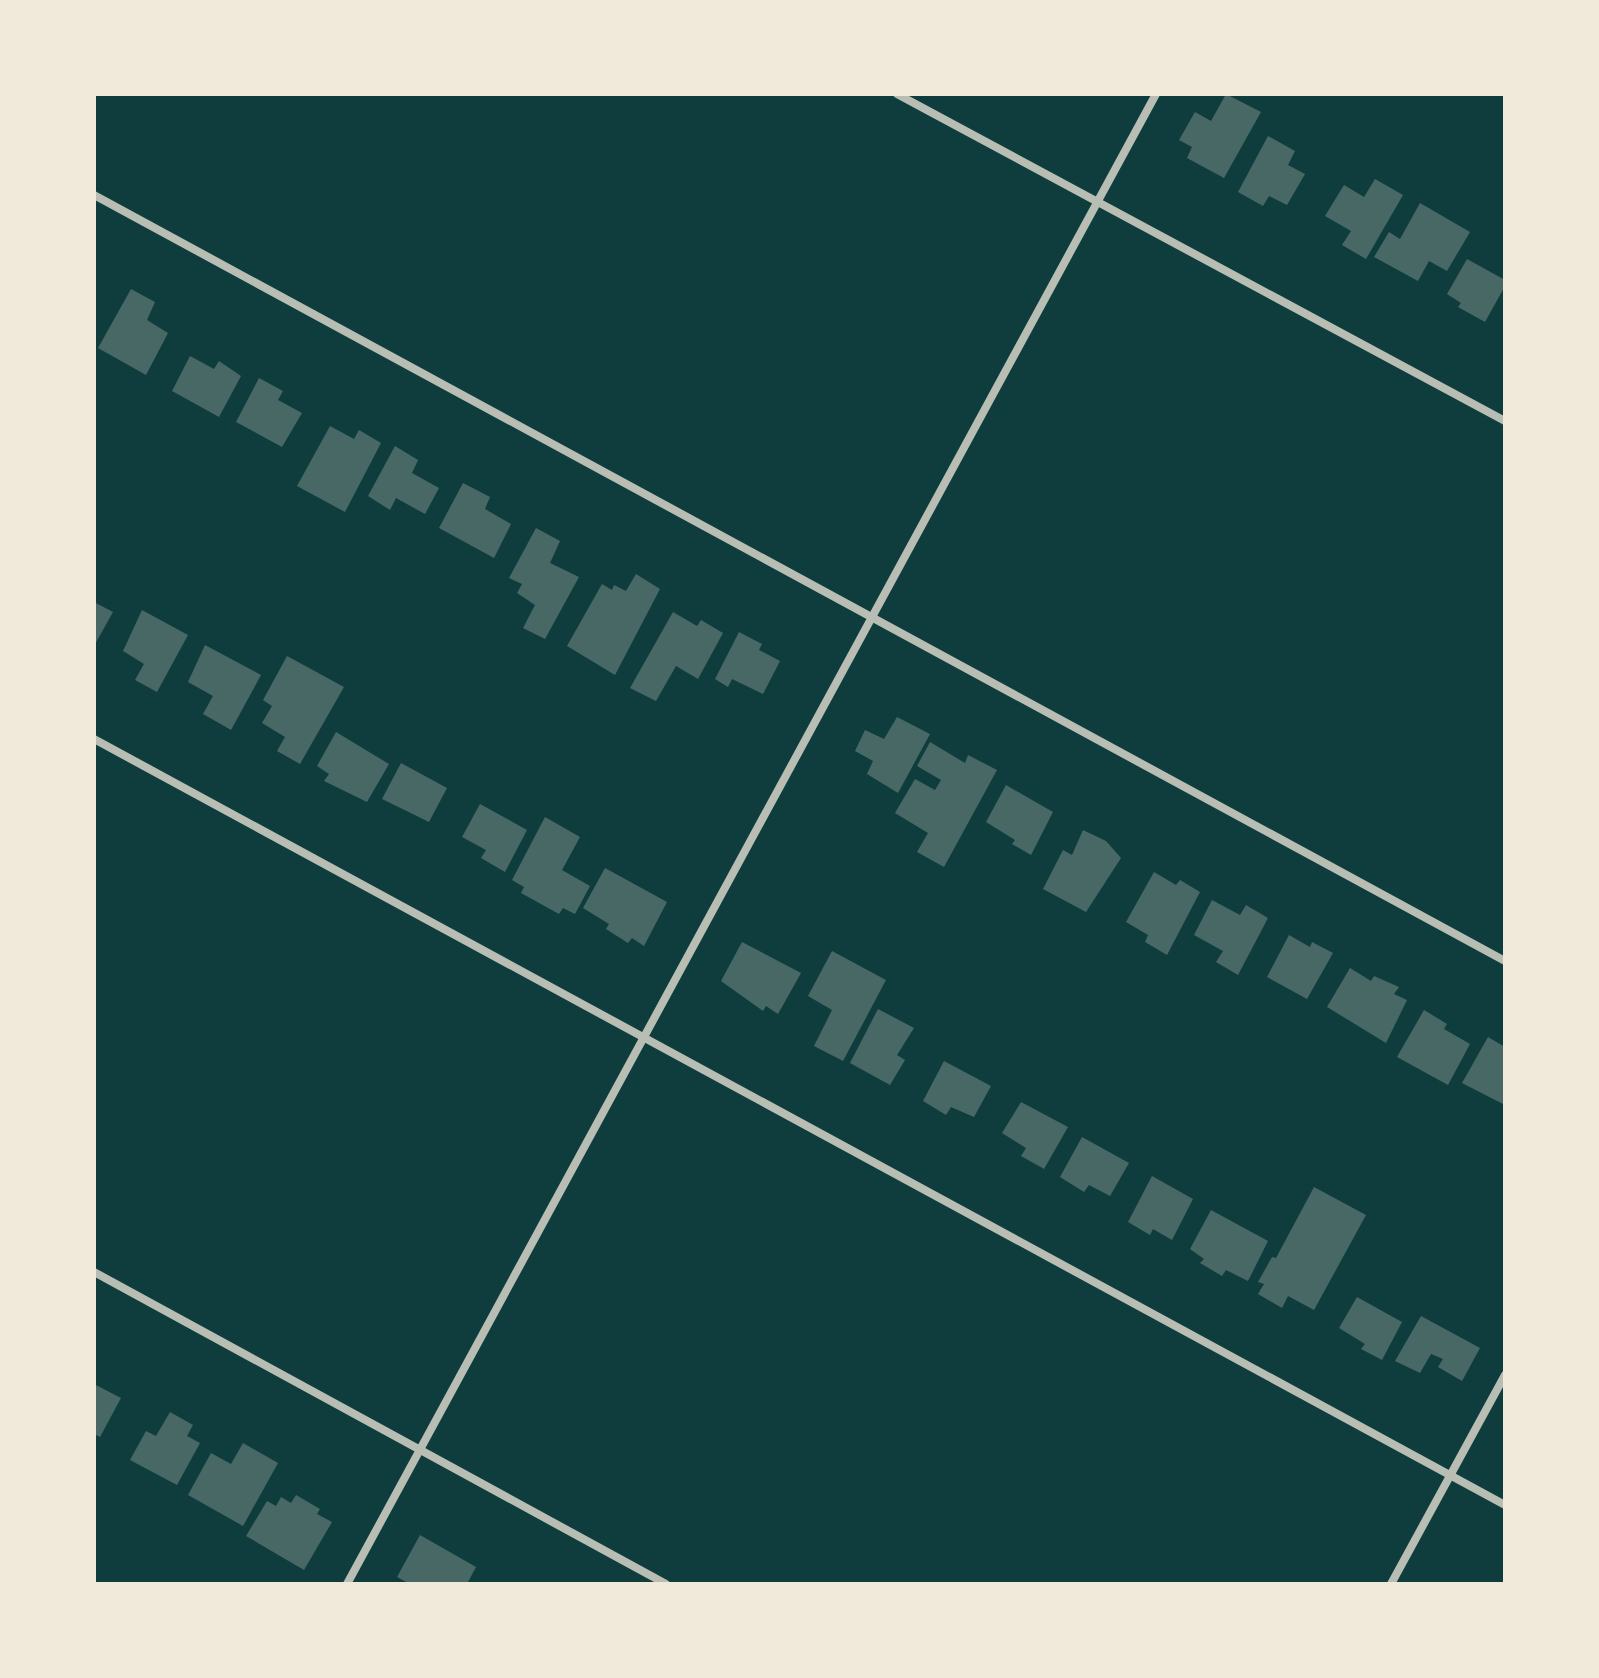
<svg xmlns="http://www.w3.org/2000/svg" width="1599" height="1678" viewBox="0 0 1599 1678" font-family="'Asap Condensed',sans-serif">
	<style>
		.building { fill: #486865 }
		.lines { fill: none; stroke-linecap: round; stroke-linejoin: round }
		.minor { stroke: #b8beb3; stroke-width: 8 }
	</style>
	<rect width="100%" height="100%" fill="#0f3d3e"/>
	<g class="building">
		<path d="M1226 94 1261 112 1224 178 1187 158 1192 147 1179 140 1195 112 1211 121Z"/>
		<path d="M1268 136 1295 151 1288 165 1305 174 1287 205 1269 196 1263 206 1238 192Z"/>
		<path d="M1375 179 1403 195 1366 259 1342 245 1351 231 1325 216 1344 185 1364 197Z"/>
		<path d="M1420 203 1470 232 1447 271 1429 261 1418 281 1374 257 1389 232 1400 239Z"/>
		<path d="M1467 259 1505 280V286L1485 322 1458 307 1461 303 1447 294Z"/>
		<path d="M131 289 155 302 147 320 168 333 146 375 98 348Z"/>
		<path d="M190 356 214 369 219 361 241 376 219 417 172 391Z"/>
		<path d="M259 378 283 391 278 400 302 413 282 447 236 422Z"/>
		<path d="M330 426 354 439 359 430 381 443 345 512 297 486Z"/>
		<path d="M395 446 418 460 412 473 439 488 425 514 396 498 390 510 368 496Z"/>
		<path d="M463 483 490 497 485 509 511 524 494 558 439 528Z"/>
		<path d="M536 528 560 541 550 563 579 577 545 639 523 628 535 605 517 593 522 584 509 578Z"/>
		<path d="M636 574 660 589 615 675 567 646 602 584 612 590 614 585 626 591Z"/>
		<path d="M94 602 113 612 94 646Z"/>
		<path d="M142 610 188 635 157 692 135 680 144 664 123 651Z"/>
		<path d="M673 612 697 626 701 620 723 633 698 679 676 666 656 701 630 688Z"/>
		<path d="M739 632 762 644 759 650 780 661 763 694 732 679 728 687 715 679Z"/>
		<path d="M205 645 261 675 231 730 203 714 213 696 188 682Z"/>
		<path d="M287 656 344 687 300 764 277 751 285 737 262 723 272 706 263 700Z"/>
		<path d="M897 717 930 734 898 793 867 774 873 761 855 751 865 730 884 739Z"/>
		<path d="M336 732 389 764 367 802 324 781 329 774 317 766Z"/>
		<path d="M930 742 965 763 968 755 997 770 944 867 917 852 928 833 895 813 915 779 935 790 941 780 917 766Z"/>
		<path d="M401 763 447 788 429 822 382 799Z"/>
		<path d="M1006 785 1053 812 1031 855 1012 844 1015 840 986 822Z"/>
		<path d="M480 804 527 830 505 872 481 858 486 850 462 837Z"/>
		<path d="M545 817 580 837 562 870 590 886 575 914 563 908 559 914 521 893 524 887 512 880Z"/>
		<path d="M1083 830 1106 841 1121 858 1086 912 1043 889 1063 850 1072 855Z"/>
		<path d="M605 868 667 902 644 946 632 938 628 943 606 929 609 924 583 908Z"/>
		<path d="M1154 872 1176 885 1180 880 1200 892 1167 955 1145 942 1148 935 1126 922Z"/>
		<path d="M1212 900 1240 915 1246 905 1268 918 1238 975 1216 962 1223 951 1194 935Z"/>
		<path d="M1289 935 1310 947 1312 942 1333 953 1307 999 1267 977Z"/>
		<path d="M742 942 801 973 778 1014 766 1006 763 1011 721 981Z"/>
		<path d="M832 951 886 980 843 1061 814 1046 832 1010 808 996Z"/>
		<path d="M1350 968 1371 981 1374 976 1399 987 1394 994 1407 1000 1386 1043 1327 1007Z"/>
		<path d="M878 1009 914 1028 897 1055 905 1060 890 1085 850 1063Z"/>
		<path d="M1424 1010 1447 1024 1444 1029 1470 1044 1448 1085 1397 1057Z"/>
		<path d="M1488 1037 1505 1047V1105L1462 1083Z"/>
		<path d="M944 1061 991 1086 974 1117 951 1107 946 1115 923 1101Z"/>
		<path d="M1021 1102 1068 1127 1044 1169 1021 1156 1026 1148 1002 1133Z"/>
		<path d="M1082 1137 1129 1163 1110 1196 1089 1185 1084 1192 1060 1177Z"/>
		<path d="M1152 1176 1193 1199 1172 1240 1153 1229 1150 1235 1128 1222Z"/>
		<path d="M1314 1187 1366 1215 1314 1310 1288 1296 1282 1308 1258 1294 1264 1284 1258 1282 1272 1257 1276 1258Z"/>
		<path d="M1211 1210 1268 1241 1248 1281 1226 1270 1222 1276 1200 1263 1204 1259 1190 1249Z"/>
		<path d="M1357 1297 1402 1322 1382 1360 1361 1349 1365 1344 1339 1328Z"/>
		<path d="M1421 1316 1480 1348 1462 1381 1438 1367 1443 1359 1431 1354 1420 1373 1395 1361Z"/>
		<path d="M94 1384 121 1398 100 1437 94 1434Z"/>
		<path d="M170 1412 193 1425 187 1436 200 1443 177 1485 130 1460 146 1431 156 1436Z"/>
		<path d="M243 1443 278 1463 243 1526 188 1495 211 1453 231 1464Z"/>
		<path d="M296 1495 320 1509 317 1514 332 1522 304 1570 246 1536 267 1501 276 1506 281 1497 291 1503Z"/>
		<path d="M420 1535 476 1567 467 1584H410L397 1577Z"/>
	</g>
	<g class="lines">
		<g class="minor">
			<path d="M897 94 1505 421"/>
			<path d="M94 195 1505 961"/>
			<path d="M94 739 1505 1505"/>
			<path d="M94 1272 666 1584"/>
			<path d="M347 1584 1156 94"/>
			<path d="M1391 1584 1505 1375"/>
		</g>
	</g>
	<rect width="1599" height="1678" fill="none" stroke="#f1e9da" stroke-width="192"/>
</svg>
